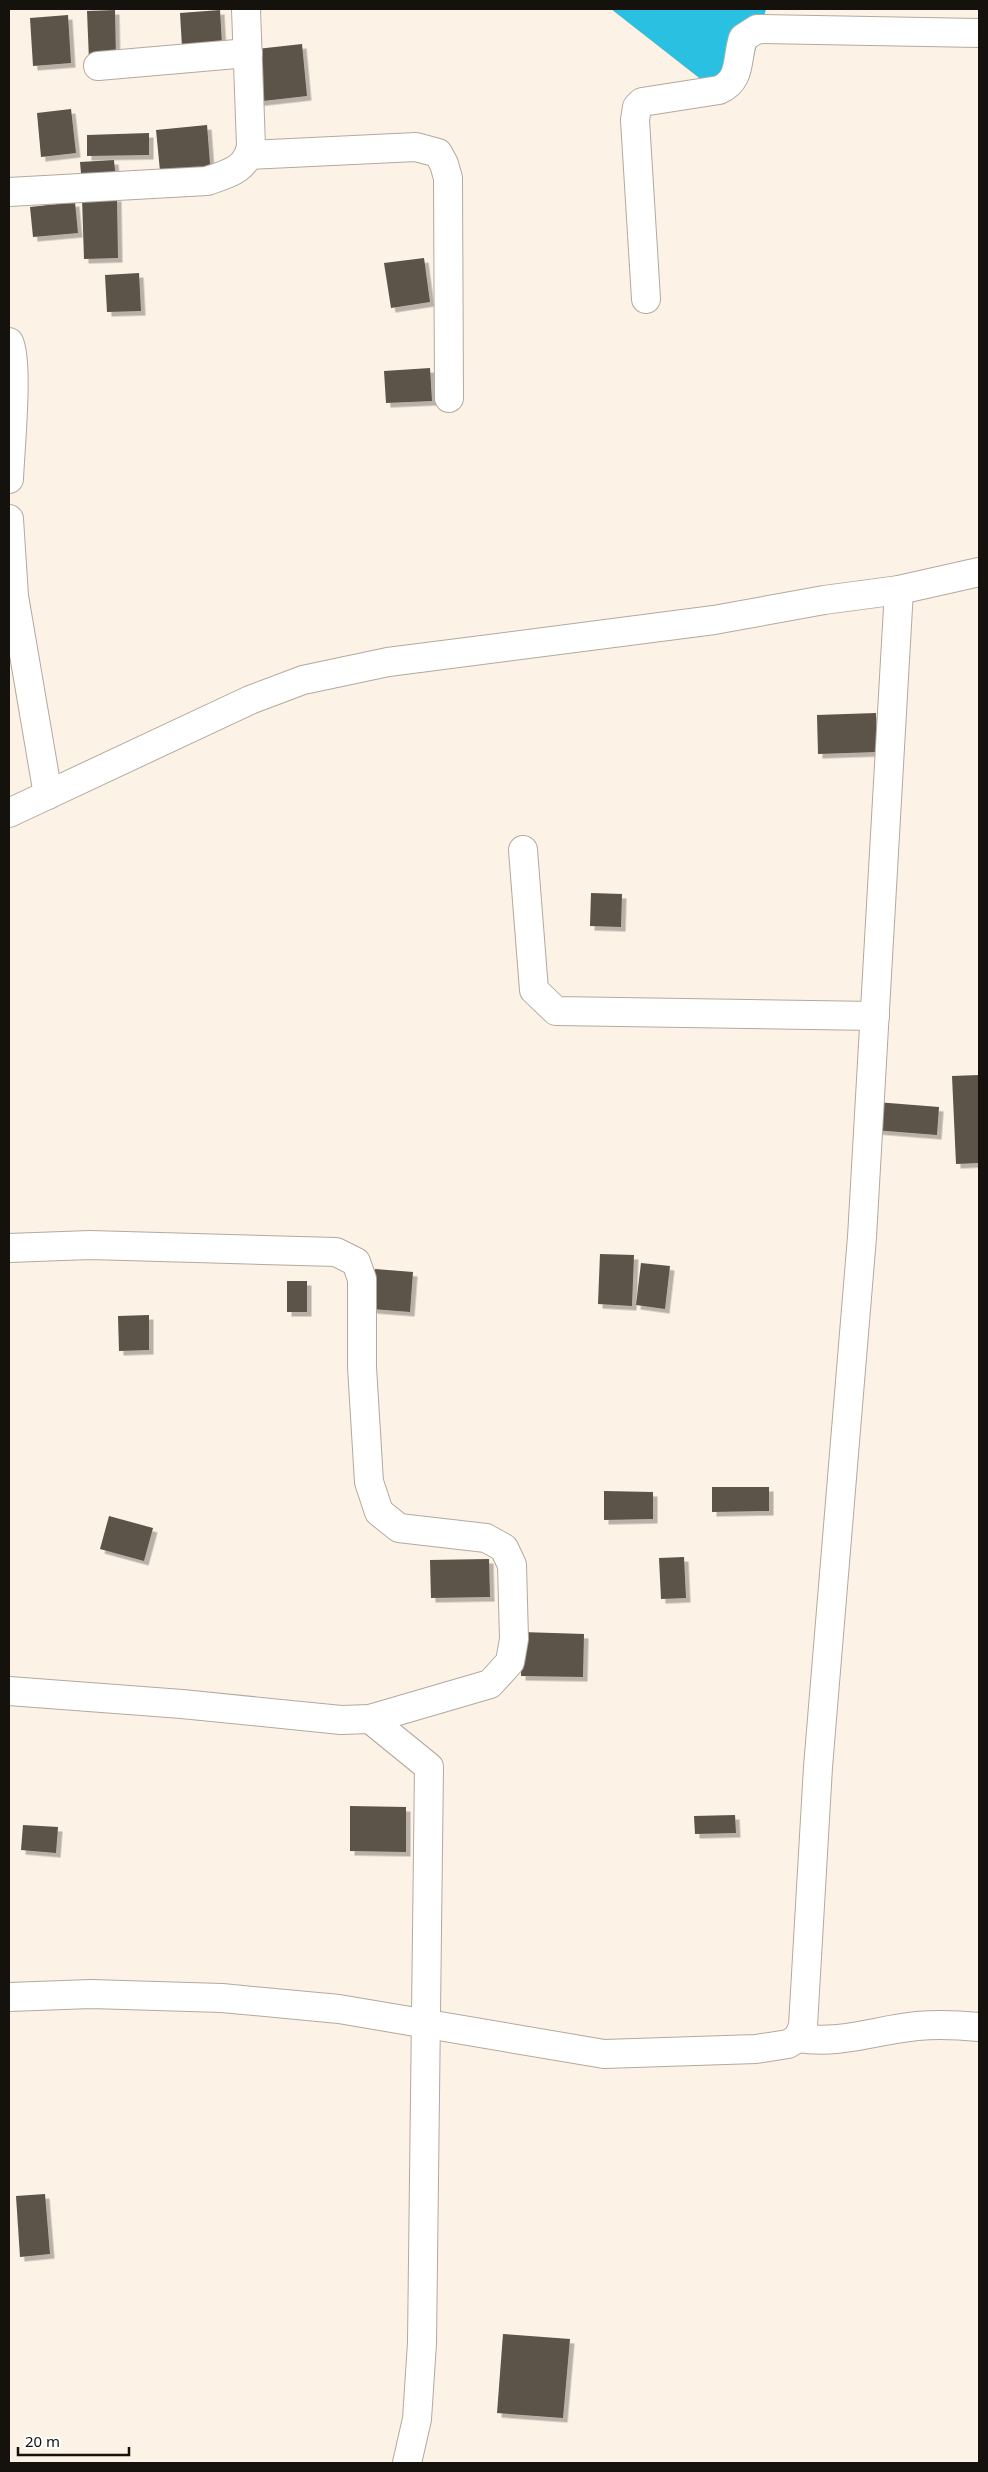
<svg xmlns="http://www.w3.org/2000/svg" width="988" height="2472" viewBox="0 0 988 2472" font-family="'Noto Sans',sans-serif">
	<style>
		.water { fill: #2ac0e1 }
		.building { fill: #5b5349; filter: url(#shadow) }
		.lines { fill: none; stroke-linecap: round; stroke-linejoin: round }
		.minor-casing { stroke: #b3a99e; stroke-width: 30 }
		.minor { stroke: #fff; stroke-width: 28 }
	</style>
	<defs>
		<filter id="shadow"><feDropShadow dx="4.5" dy="4.5" stdDeviation="0" flood-color="#0004"/></filter>
	</defs>
	<rect width="100%" height="100%" fill="#fcf2e5"/>
	<path class="water" d="M611 9H766L747 83 712 88Z"/>
	<g class="building">
		<path d="M115 10 116 59 89 60 87 11Z"/>
		<path d="M220 10 222 45 182 47 180 13Z"/>
		<path d="M68 15 71 63 33 66 30 18Z"/>
		<path d="M302 44 307 96 254 102 248 50Z"/>
		<path d="M71 109 76 153 41 157 37 113Z"/>
		<path d="M207 125 211 176 161 181 156 130Z"/>
		<path d="M149 133V155L87 156V135Z"/>
		<path d="M114 160 116 182 82 185 80 162Z"/>
		<path d="M117 197 118 258 84 259 82 198Z"/>
		<path d="M75 202 78 233 33 237 30 207Z"/>
		<path d="M424 258 430 302 391 308 384 263Z"/>
		<path d="M139 273 141 311 107 312 105 275Z"/>
		<path d="M430 368 432 401 386 403 384 371Z"/>
		<path d="M876 713 877 752 818 754 817 715Z"/>
		<path d="M591 893 622 894 621 927 590 926Z"/>
		<path d="M979 1075V1163L956 1164 952 1076Z"/>
		<path d="M876 1102 939 1107 937 1135 874 1130Z"/>
		<path d="M600 1254 634 1255 632 1306 598 1304Z"/>
		<path d="M641 1263 670 1266 665 1309 636 1305Z"/>
		<path d="M375 1269 413 1272 410 1312 372 1309Z"/>
		<rect x="287" y="1281" width="20" height="31"/>
		<path d="M149 1315V1350L119 1351 118 1316Z"/>
		<path d="M712 1487H769V1511L712 1512Z"/>
		<path d="M604 1491 653 1492V1519L604 1520Z"/>
		<path d="M109 1516 153 1528 144 1561 100 1549Z"/>
		<path d="M684 1557 686 1598 661 1599 659 1558Z"/>
		<path d="M489 1559 490 1597 431 1598 430 1560Z"/>
		<path d="M522 1632 584 1634 583 1677 521 1676Z"/>
		<path d="M350 1806 406 1807V1852L350 1851Z"/>
		<path d="M735 1815 736 1833 695 1834 694 1816Z"/>
		<path d="M23 1825 58 1827 56 1853 21 1850Z"/>
		<path d="M45 2194 50 2254 20 2257 16 2196Z"/>
		<path d="M503 2334 570 2339 563 2418 497 2413Z"/>
	</g>
	<g class="lines">
		<defs>
			<g id="minor">
				<path d="M98 66 248 53"/>
				<path d="M250 155 416 147 438 153 444 164 448 178 449 398"/>
				<path d="M9 192 207 181C227 174 247 170 251 146L246 9"/>
				<path d="M646 299 635 120 637 107 642 102 719 90C742 80 736 59 743 38L757 29 979 33"/>
				<path d="M9 342C19 361 10 452 9 479"/>
				<path d="M9 519 14 596 48 795"/>
				<path d="M9 813 250 700 303 680 388 662 714 620 824 600 899 590 979 572"/>
				<path d="M523 850 534 990 556 1011 875 1016"/>
				<path d="M9 1248 90 1245 336 1252 356 1262 362 1279V1367L369 1482 379 1512 399 1528 486 1538 504 1548 512 1565 514 1639 510 1662 490 1684 370 1719 341 1720 182 1704 9 1691"/>
				<path d="M370 1719 429 1767 422 2343 417 2419 407 2463"/>
				<path d="M9 1997 91 1994 222 1998 339 2009 604 2054 756 2049 788 2044 798 2038 803 2026 818 1767 862 1237 899 590"/>
				<path d="M798 2038C840 2045 876 2030 917 2026 937 2024 959 2025 979 2027"/>
			</g>
		</defs>
		<use href="#minor" class="minor-casing"/>
		<use href="#minor" class="minor"/>
	</g>
	<rect width="988" height="2472" fill="none" stroke="#15120d" stroke-width="20"/>
	<path d="M18 2447v8h111v-8" fill="none" stroke="#15120d" stroke-width="2.5"/>
	<text x="25" y="2447" font-size="15" fill="#15120d" stroke="#ffffff" stroke-width="4" paint-order="stroke">20 m</text>
</svg>
